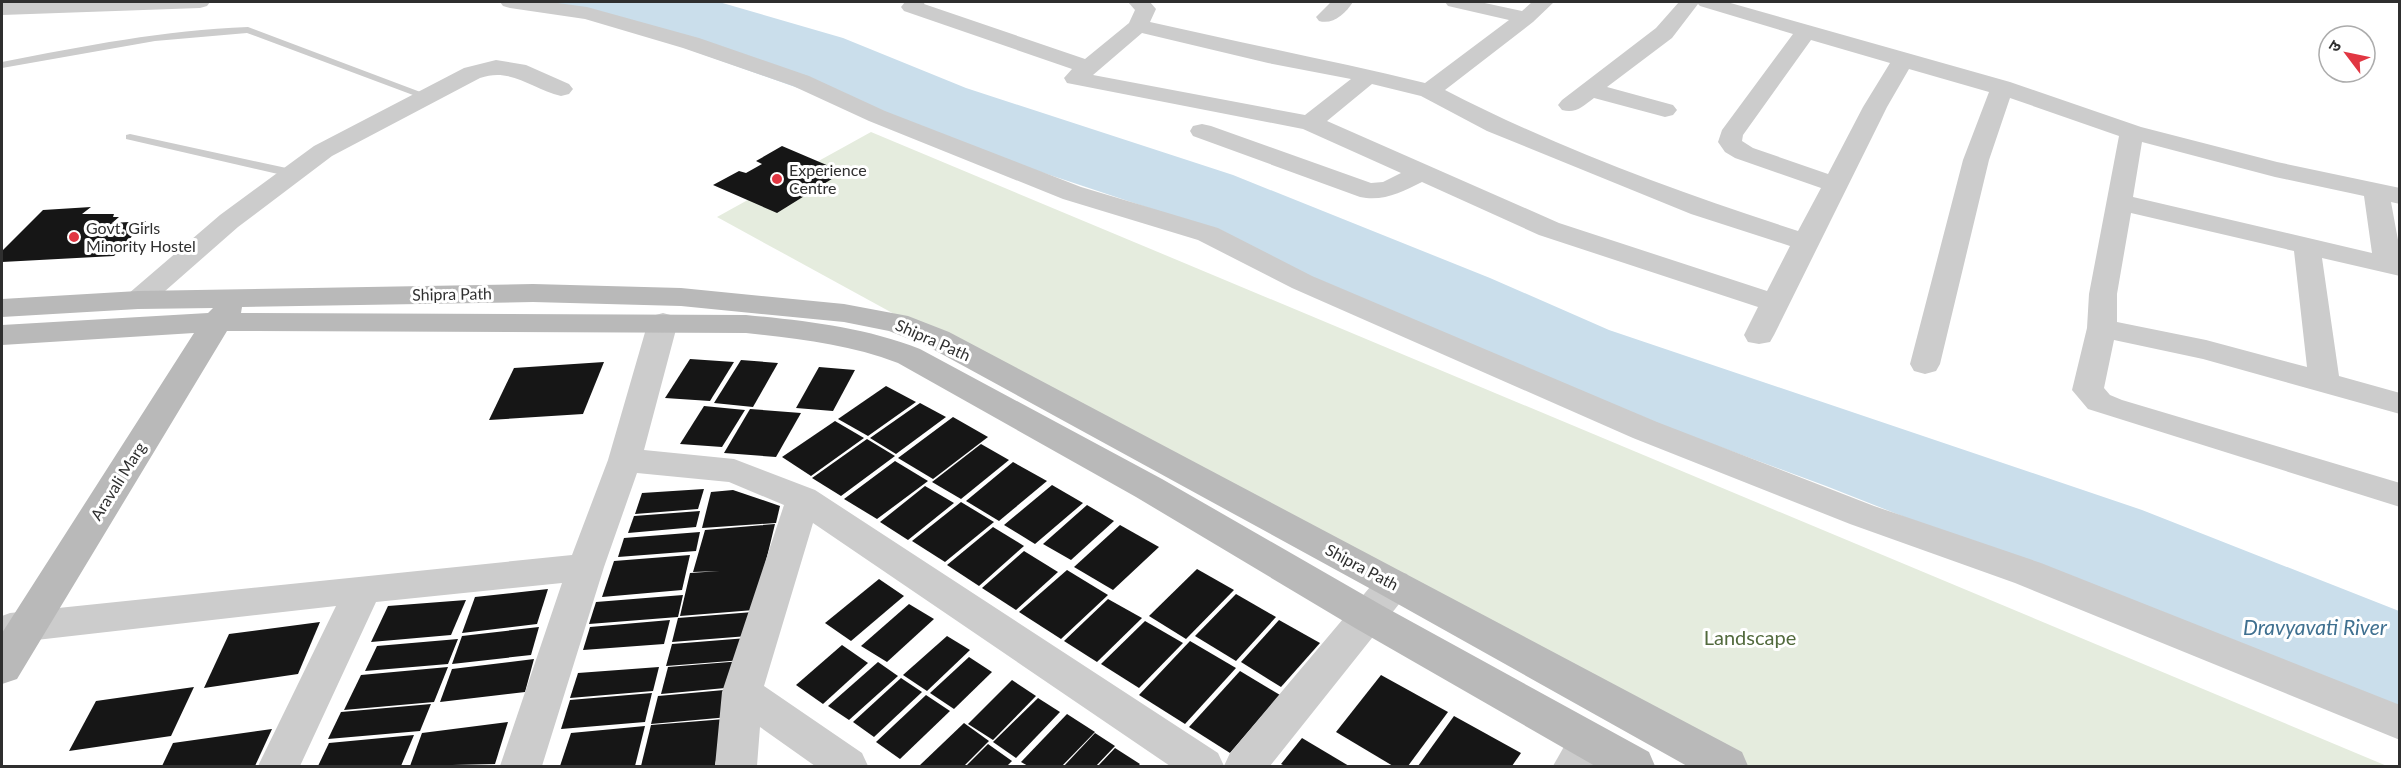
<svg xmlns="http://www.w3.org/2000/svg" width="2401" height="768" viewBox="0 0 2401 768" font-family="Lato,'Noto Sans Devanagari',sans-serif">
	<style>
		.green { fill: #e5ecde }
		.water { fill: #cadeeb }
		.building { fill: #161616 }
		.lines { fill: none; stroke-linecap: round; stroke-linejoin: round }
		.lane { fill: #ccc; fill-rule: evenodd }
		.street { fill: #ccc; fill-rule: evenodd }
		.secondary { fill: #b9b9b9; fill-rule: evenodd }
		.poi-dot { fill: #e13642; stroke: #fff; stroke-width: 2 }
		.labels { text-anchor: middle; stroke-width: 6; stroke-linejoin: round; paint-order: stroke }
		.poi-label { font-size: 16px; fill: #2f2f2f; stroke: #fff; text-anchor: start }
		.street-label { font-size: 16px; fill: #2f2f2f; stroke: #fff }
		.near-park-label { font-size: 20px; fill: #526a3d; stroke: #fff }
		.near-water-label { font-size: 21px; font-style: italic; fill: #3f7090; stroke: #fff }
	</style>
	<rect width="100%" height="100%" fill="#fff"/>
	<path class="green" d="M871 132 2387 766H1720L717 217Z"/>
	<path class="water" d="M539 2H719L843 38 966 88 1233 175 1490 278 1609 330 2142 510 2399 611V712L1826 486 1541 381 1161 212 942 139 563 5Z"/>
	<g class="building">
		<path d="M782 146 843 172 777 213 713 185 739 171 746 173 762 164 756 161Z"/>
		<path d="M91 207 82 214H114L113 217H119L112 223 146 221 114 256 2 262V251L43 210Z"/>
		<path d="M690 359 734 362 710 401 665 398Z"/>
		<path d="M741 360 778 363 753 407 714 403Z"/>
		<path d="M604 362 583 414 489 420 514 368Z"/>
		<path d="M819 367 855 370 833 411 796 408Z"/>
		<path d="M886 386 916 402 868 436 838 419Z"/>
		<path d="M920 403 946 417 896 454 870 438Z"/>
		<path d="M704 406 745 410 722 447 680 444Z"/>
		<path d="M750 409 801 413 776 457 724 453Z"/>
		<path d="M953 417 988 437 933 479 898 458Z"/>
		<path d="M835 421 864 438 811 476 782 457Z"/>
		<path d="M867 439 895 456 841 496 812 478Z"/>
		<path d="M981 444 1009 460 961 499 932 482Z"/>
		<path d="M895 461 928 481 877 519 844 499Z"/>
		<path d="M1013 462 1047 481 999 521 966 501Z"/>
		<path d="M1052 485 1083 503 1035 544 1004 525Z"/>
		<path d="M925 486 954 503 908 540 880 522Z"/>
		<path d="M704 489 698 509 635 514 642 493Z"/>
		<path d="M733 490 780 506 776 523 702 528 711 492Z"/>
		<path d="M961 502 994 522 945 562 912 541Z"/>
		<path d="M1087 505 1114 521 1071 560 1043 544Z"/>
		<path d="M700 511 696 527 628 533 634 516Z"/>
		<path d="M775 524 754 610 680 616 690 573 720 571 693 572 705 530Z"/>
		<path d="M1120 525 1159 547 1113 590 1074 567Z"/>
		<path d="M993 527 1024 546 979 586 947 565Z"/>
		<path d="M700 532 696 551 618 557 624 538Z"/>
		<path d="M1024 551 1058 572 1016 610 982 588Z"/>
		<path d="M690 555 682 590 602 597 614 561Z"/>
		<path d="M1197 569 1234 590 1186 639 1149 616Z"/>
		<path d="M1067 570 1108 595 1061 639 1019 612Z"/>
		<path d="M879 579 904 596 851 641 825 623Z"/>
		<path d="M548 589 537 624 462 633 475 597Z"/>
		<path d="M1236 594 1276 617 1236 661 1195 636Z"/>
		<path d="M683 595 678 617 589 624 596 602Z"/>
		<path d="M1108 599 1142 618 1097 662 1064 641Z"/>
		<path d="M466 600 451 635 371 642 388 606Z"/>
		<path d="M909 604 934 619 887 662 861 646Z"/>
		<path d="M753 612 748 636 672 642 678 618Z"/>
		<path d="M670 620 664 644 583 650 590 627Z"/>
		<path d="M1279 620 1320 643 1281 687 1241 662Z"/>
		<path d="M1145 621 1183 643 1139 688 1101 664Z"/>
		<path d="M320 622 298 674 204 688 229 634Z"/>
		<path d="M539 627 531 655 452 664 462 636Z"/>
		<path d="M947 636 970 650 927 691 903 675Z"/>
		<path d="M747 638 743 660 666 666 672 644Z"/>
		<path d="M458 639 448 664 365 671 377 646Z"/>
		<path d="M1190 641 1236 668 1185 724 1139 695Z"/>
		<path d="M842 645 868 663 823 704 796 685Z"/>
		<path d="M969 657 992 672 954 709 930 693Z"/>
		<path d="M534 659 525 692 440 702 452 669Z"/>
		<path d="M742 661 736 687 661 694 668 667Z"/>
		<path d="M878 662 898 676 849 720 828 706Z"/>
		<path d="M448 667 434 702 344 710 361 675Z"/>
		<path d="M659 667 653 691 570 698 578 673Z"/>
		<path d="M1240 671 1280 695 1230 753 1189 727Z"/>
		<path d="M1381 675 1448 712 1408 766H1393L1336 732Z"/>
		<path d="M901 678 922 692 874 737 853 722Z"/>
		<path d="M1012 680 1036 696 993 740 968 724Z"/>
		<path d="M194 687 171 736 69 751 96 701Z"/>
		<path d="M735 689 729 717 651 724 658 696Z"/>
		<path d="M652 693 645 722 561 729 570 700Z"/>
		<path d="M926 695 950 711 900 759 876 742Z"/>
		<path d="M1038 698 1060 712 1016 758 993 742Z"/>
		<path d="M431 704 420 731 328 739 341 712Z"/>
		<path d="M1067 714 1095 732 1062 766H1028L1021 762Z"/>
		<path d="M1454 716 1521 753 1512 766H1418Z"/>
		<path d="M725 719 715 765 641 766 651 725Z"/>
		<path d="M508 722 495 764 410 766 422 733Z"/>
		<path d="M964 723 989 741 964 766H919Z"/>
		<path d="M645 726 635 766H560L571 733Z"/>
		<path d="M272 729 255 766H162L173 743Z"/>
		<path d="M1095 733 1115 746 1096 766H1064Z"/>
		<path d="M414 735 401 766H318L329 743Z"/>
		<path d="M1302 738 1349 766H1285L1281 764Z"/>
		<path d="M988 744 1012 761 1007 766H966Z"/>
		<path d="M1115 748 1140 764 1138 766H1098Z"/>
	</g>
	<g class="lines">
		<g class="lane">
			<path d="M248 27 431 96 425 99 421 98 247 33 155 41 2 68V62C84 46 165 30 248 27Z"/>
			<path d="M130 134 291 169 297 173 291 177 126 139V135Z"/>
		</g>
		<g class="street">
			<path d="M38 2H210L207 6 200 8 2 15V3Z"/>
			<path d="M500 2H550L587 7 699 38 809 76 885 111 1081 187 1218 228 1312 276 1657 422 1874 506 2041 563 2400 705V740L2015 583 1850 524 1633 438 1292 288 1198 240 1063 199 869 121 793 86 683 48 585 19 510 8 503 6Z"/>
			<path d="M905 2H925L924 4 1085 59 1129 23 1135 10 1128 2H1150L1156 9 1150 22C1242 43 1334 61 1425 83L1509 20 1448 6 1445 2H1480L1522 11 1532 2H1554L1533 22 1445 90C1557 148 1678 192 1798 231L1821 188 1735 158 1725 152 1718 142 1722 130 1793 34 1700 6 1698 4 1672 38 1607 87 1673 105 1677 110 1673 115 1665 117 1594 98C1583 106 1576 114 1562 110L1558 105 1562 100 1656 28 1679 2H1727L2010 82 2141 127 2277 162 2400 188V204L2391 202 2400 251V276L2322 258 2339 376 2400 393V414L2203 359 2114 340 2104 388 2110 395 2122 400 2400 483V507L2088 409 2072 390 2087 328 2089 294 2119 136 2010 98 1989 160 1940 364 1936 371 1925 374 1914 371 1910 364 1963 160 1989 92 1909 69 1887 107 1774 335 1770 342 1759 344 1748 342 1744 335 1758 307 1539 235 1422 182C1402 192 1383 202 1360 197L1193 136 1190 131 1193 126 1202 124 1211 126 1371 183 1383 182 1401 173 1303 129 1067 83 1064 78 1072 69 904 11 901 7ZM1142 33 1268 63 1351 79 1305 115 1093 75ZM1811 40 1890 63 1863 107 1828 174 1753 148 1742 141 1743 135ZM1372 84 1421 96 1487 131 1691 214 1790 246 1767 291 1559 223 1327 121ZM2142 142 2275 177 2364 196 2372 253 2133 197ZM2131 213 2294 251 2307 367 2206 340 2117 322V294Z"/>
			<path d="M1331 2H1353C1345 14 1333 25 1319 21L1316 17Z"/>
			<path d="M496 60 526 65 569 84 573 89 569 94 561 96C532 89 511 67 480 78L332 156 238 227 148 306 138 309 128 306 123 300 128 294 220 215 314 146 464 68Z"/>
			<path d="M663 313 674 316 678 322 644 450 734 459 815 490 1218 753 1224 766 1230 753 1381 574 1394 570 1407 574 1413 584 1407 594 1270 766H1170L813 523 764 686 862 753 868 766H815L760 727 757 766H715L722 692 784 505 729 482 637 473 604 567 542 766H500L562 583 376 602 300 766H258L336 606 10 643 2 640V616L10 613 572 555 608 460 648 322 652 316Z"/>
			<path d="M1589 724 1604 729 1610 742 1597 766H1553L1574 729Z"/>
		</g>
		<path class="secondary" d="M533 284 681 288 844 304 908 316 949 332 1742 752 1748 766H1687L1380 594 927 346 889 331 844 322 681 306 533 302 242 307 241 313 746 315C806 321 863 327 920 349L1162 479 1383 606 1649 752 1655 766H1595L1355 628 1136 497 898 363C848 344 799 339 746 333L227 331 17 679 2 684V633L194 333 2 345V325L208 313 213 308 138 309 2 317V299L138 291Z"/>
	</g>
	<g class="poi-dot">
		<circle cx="777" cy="179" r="6"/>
		<circle cx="74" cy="237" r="6"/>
	</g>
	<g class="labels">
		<g class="poi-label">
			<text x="789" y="176">Experience<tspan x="789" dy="18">Centre</tspan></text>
			<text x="86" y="234">Govt. Girls<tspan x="86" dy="18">Minority Hostel</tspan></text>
		</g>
		<g class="street-label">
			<text transform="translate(452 294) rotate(-1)" y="6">Shipra Path</text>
			<text transform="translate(933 340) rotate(24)" y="6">Shipra Path</text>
			<text transform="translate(118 481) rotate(-58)" y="6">Aravali Marg</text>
			<text transform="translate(1362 567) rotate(28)" y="6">Shipra Path</text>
		</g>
		<g class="near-park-label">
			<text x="1750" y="645">Landscape</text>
		</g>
		<g class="near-water-label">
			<text x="2315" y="635">Dravyavati River</text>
		</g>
	</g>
	<rect width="2401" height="768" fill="none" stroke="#2f2f2f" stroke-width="6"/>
	<g transform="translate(2347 54) rotate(302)"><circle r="28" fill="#ffffff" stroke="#acacac" stroke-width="1.5"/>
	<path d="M0-4.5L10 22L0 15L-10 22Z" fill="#e13642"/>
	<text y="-9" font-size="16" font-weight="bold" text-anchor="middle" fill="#2f2f2f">उ</text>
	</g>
</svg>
